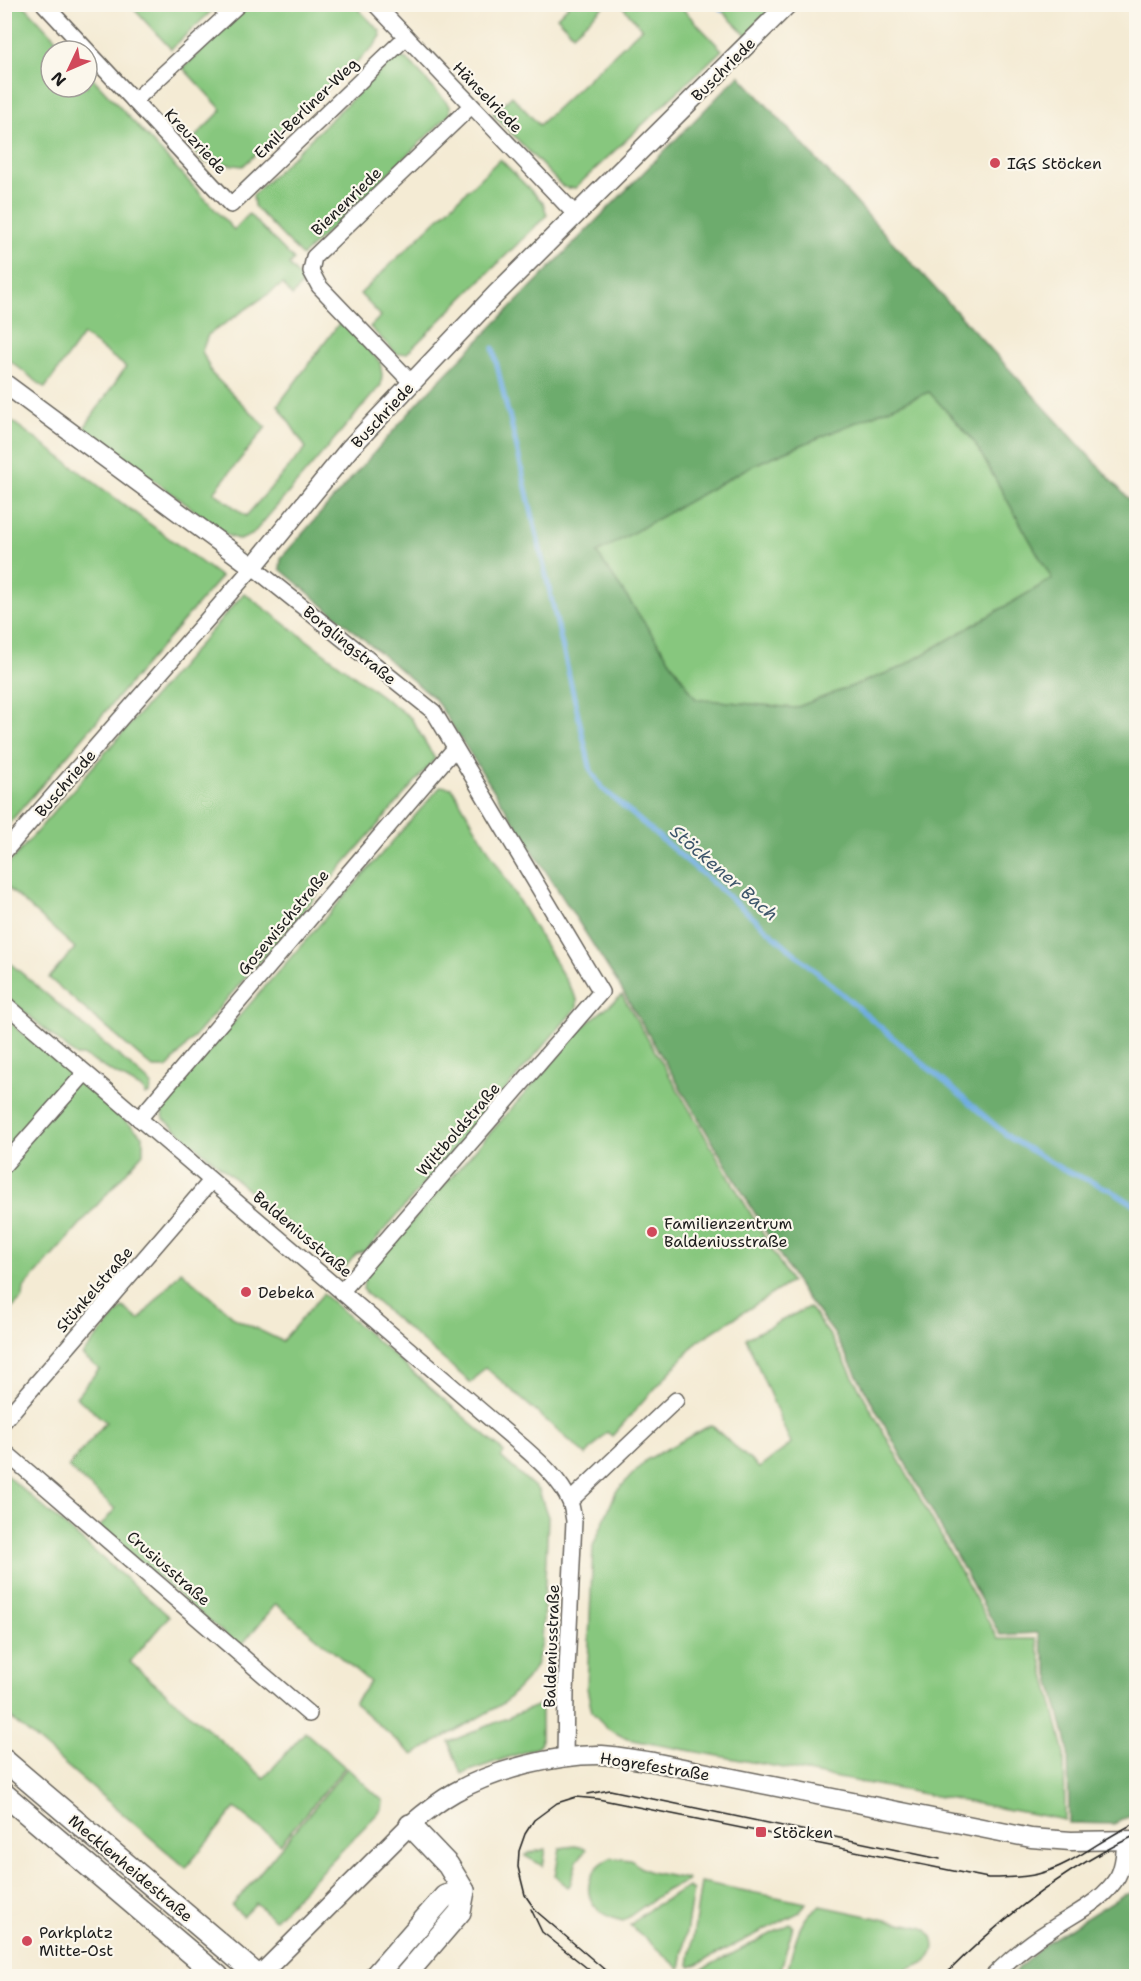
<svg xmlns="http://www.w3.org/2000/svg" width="1141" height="1981" viewBox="0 0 1141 1981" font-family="'Shantell Sans',sans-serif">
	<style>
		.green { fill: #87c77e; stroke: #52724d; stroke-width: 1.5 }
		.forest { fill: #6dac6d; stroke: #446444; stroke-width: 1.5; fill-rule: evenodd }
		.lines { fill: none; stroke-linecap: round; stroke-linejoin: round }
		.stream { stroke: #70ade2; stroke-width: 5 }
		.minor-casing { stroke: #68645c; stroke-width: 18 }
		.tertiary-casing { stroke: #68645c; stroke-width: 21 }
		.secondary-casing { stroke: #68645c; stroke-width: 24 }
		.minor { stroke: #fff; stroke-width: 15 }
		.tertiary { stroke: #fff; stroke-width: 18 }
		.secondary { stroke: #fff; stroke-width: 21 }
		.tram { stroke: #1c1c1c; stroke-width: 1.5 }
		.poi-dot { fill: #d1495b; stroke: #fbf7ec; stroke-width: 2 }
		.labels { text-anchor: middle; stroke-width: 4.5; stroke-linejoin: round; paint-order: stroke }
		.street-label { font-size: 16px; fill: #1c1c1c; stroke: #fbf7ec }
		.poi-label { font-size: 16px; fill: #1c1c1c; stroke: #fbf7ec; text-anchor: start }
		.water-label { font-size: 18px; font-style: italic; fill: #3e566b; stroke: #fbf7ec }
	</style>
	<rect width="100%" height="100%" fill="#fbf7ec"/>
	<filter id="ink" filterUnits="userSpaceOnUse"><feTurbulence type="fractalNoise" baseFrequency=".0167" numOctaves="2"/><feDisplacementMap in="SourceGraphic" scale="12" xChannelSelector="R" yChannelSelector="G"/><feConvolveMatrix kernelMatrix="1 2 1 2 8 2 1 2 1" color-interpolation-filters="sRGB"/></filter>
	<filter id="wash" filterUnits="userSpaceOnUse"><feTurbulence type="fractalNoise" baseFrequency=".008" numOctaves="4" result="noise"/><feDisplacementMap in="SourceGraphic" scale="24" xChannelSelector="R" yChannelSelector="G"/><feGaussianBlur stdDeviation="1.35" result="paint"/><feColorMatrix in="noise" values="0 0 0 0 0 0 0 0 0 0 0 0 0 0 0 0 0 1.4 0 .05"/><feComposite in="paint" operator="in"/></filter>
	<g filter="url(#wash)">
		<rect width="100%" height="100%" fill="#f4ebd4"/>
		<g class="green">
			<path d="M251 4 354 5 380 31 381 36 374 46 243 166 205 162 187 145 222 110 183 68Z"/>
			<path d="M570 4H605V5L573 34 557 17Z"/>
			<path d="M4 5H24L67 51H51V87H87V72L234 230 249 214 294 260 289 265 304 282 292 296 283 284 208 335 202 351 212 374 266 427 214 492 246 516 306 448 278 405 341 321 380 362 382 375 381 385 252 535 240 540 229 536 84 428 126 367 83 335 45 388 5 357Z"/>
			<path d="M130 5H218L171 49Z"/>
			<path d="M621 5H679L722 50 575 188H568L562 186 493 114 512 96 539 125 642 28Z"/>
			<path d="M716 5H788L751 40Z"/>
			<path d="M395 57 407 59 450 106V114L302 256 254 206 253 195Z"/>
			<path d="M500 159 543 203 547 215 407 353 397 354 370 327 381 316 360 294Z"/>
			<path d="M929 391 973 440 1052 579 900 668 795 708 696 699 596 553 751 466Z"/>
			<path d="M5 416 221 577 5 828Z"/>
			<path d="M244 593 411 718 435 759 167 1068H153L49 978 75 948 5 885V868Z"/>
			<path d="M441 786 452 788 577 999V1007L366 1251 356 1254 343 1270 164 1119 161 1109 163 1103Z"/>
			<path d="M4 958 147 1080 152 1086 149 1094 145 1095 144 1090 84 1056H76L5 995Z"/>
			<path d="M622 995 791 1282 698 1341 612 1436 607 1432 586 1455 485 1367 471 1383 367 1294 363 1289 365 1275 586 1024Z"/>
			<path d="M5 1018 143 1136V1153L24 1288 23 1298 5 1315Z"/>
			<path d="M181 1271 236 1319 282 1341 323 1294 504 1452 501 1457 539 1491 548 1517 542 1643 536 1666 526 1680 504 1703 413 1755 354 1703 370 1682 276 1604 240 1647 99 1528 115 1509 68 1467 106 1422 76 1397 99 1369 82 1355 123 1307 139 1320Z"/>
			<path d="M809 1307 831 1337 998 1639H1036L1064 1749 1065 1820 627 1739 608 1729 592 1712 587 1688 593 1546 616 1492 646 1460 711 1425 759 1468 791 1444 746 1338Z"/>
			<path d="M5 1474 169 1616 130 1662 264 1778 305 1732 345 1767 280 1844 235 1808 186 1868 5 1713Z"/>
			<path d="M541 1704V1743L538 1747 461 1774 449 1742Z"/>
			<path d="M347 1768 383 1801 382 1809 274 1920 256 1903 243 1916 232 1906Z"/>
			<path d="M575 1846 585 1848 586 1850 577 1861 570 1885 568 1887 555 1876 560 1848Z"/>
			<path d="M546 1849 543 1866 525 1856 529 1853Z"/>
			<path d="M611 1858 631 1860 641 1868 650 1872 686 1879 687 1881 665 1891 623 1921C615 1919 607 1917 601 1912 579 1894 589 1867 611 1858Z"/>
			<path d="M701 1882 806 1903 800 1912 691 1967 689 1965Z"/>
			<path d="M688 1887 693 1890 680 1969 630 1925 651 1908Z"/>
			<path d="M821 1906 924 1928C935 1935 938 1951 927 1960 918 1969 910 1964 898 1976H786C793 1954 796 1916 821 1906Z"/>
			<path d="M790 1924 793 1926 779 1976H689Z"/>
		</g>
		<g class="forest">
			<path d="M739 75 1136 507V1813L1114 1824 1069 1823 1068 1747 1038 1633 1000 1635 833 1332 800 1289 619 985 435 699 280 569 281 558 425 395ZM929 392 973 440 1052 579 900 668 795 708 696 699 597 553 751 466Z"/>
			<path d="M1136 1892V1976H1010L1046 1943 1123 1895Z"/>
		</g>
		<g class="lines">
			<g class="stream">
				<path d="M716 4 721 10"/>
				<path d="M493 348 508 413"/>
				<path d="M509 414 591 771 602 788 1010 1138 1062 1169 1111 1190 1136 1206"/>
			</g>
		</g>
	</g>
	<g filter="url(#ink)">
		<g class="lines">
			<defs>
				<g id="minor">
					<path d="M44 4 231 205 406 37"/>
					<path d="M375 4 576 215"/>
					<path d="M134 101 239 4"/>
					<path d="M412 383 319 286 311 271 314 257 471 106"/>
					<path d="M4 852 253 567 434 712 601 992 342 1291"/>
					<path d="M4 1003 522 1446C539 1461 561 1480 570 1502 572 1507 573 1515 574 1521L566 1692 565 1757"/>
					<path d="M139 1119 455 748"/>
					<path d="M4 1165 85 1073"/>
					<path d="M4 1421 211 1181"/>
					<path d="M4 1451 309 1714"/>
					<path d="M570 1501 676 1400"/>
					<path d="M993 1976C1010 1959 1029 1943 1050 1930 1073 1914 1103 1902 1118 1876 1124 1865 1124 1852 1125 1840"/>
				</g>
				<g id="tertiary">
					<path d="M4 383 253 567 350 448 496 294 788 4"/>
					<path d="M259 1976 410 1825C424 1813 439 1801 455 1792 494 1770 557 1754 602 1755 619 1756 636 1760 653 1762L1031 1838 1071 1841 1136 1840"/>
				</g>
				<g id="secondary">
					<path d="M4 1760 258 1976"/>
					<path d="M4 1794 218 1976"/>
					<path d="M375 1976 445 1896 464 1891"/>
					<path d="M405 1976 460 1912 464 1891 448 1865 410 1825"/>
				</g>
			</defs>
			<use href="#minor" class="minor-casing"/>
			<use href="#tertiary" class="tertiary-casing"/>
			<use href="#secondary" class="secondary-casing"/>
			<use href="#minor" class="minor"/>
			<use href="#tertiary" class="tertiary"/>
			<use href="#secondary" class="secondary"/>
			<g class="tram">
				<path d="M588 1794 610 1790 940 1859"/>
				<path d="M531 1909 542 1932 597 1976"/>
				<path d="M612 1976 536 1911 525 1895 518 1867 519 1851 525 1834 534 1820 557 1803 576 1797 598 1799 988 1878C1005 1878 1022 1878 1038 1874 1074 1865 1103 1837 1136 1823"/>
				<path d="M944 1976C999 1920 1064 1869 1136 1835"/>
			</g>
		</g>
	</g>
	<g class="poi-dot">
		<circle cx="995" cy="163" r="6"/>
		<circle cx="652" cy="1232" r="6"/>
		<circle cx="246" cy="1292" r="6"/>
		<rect x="755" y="1826" width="12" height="12" rx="3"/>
		<circle cx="27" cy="1941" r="6"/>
	</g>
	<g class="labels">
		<g class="street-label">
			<text transform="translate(723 69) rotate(-45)" y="6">Buschriede</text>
			<text transform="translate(488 97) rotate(46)" y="6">Hänselriede</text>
			<text transform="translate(306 108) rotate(-44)" y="6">Emil-Berliner-Weg</text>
			<text transform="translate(196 141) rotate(47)" y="6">Kreuzriede</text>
			<text transform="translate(346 201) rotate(-44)" y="6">Bienenriede</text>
			<text transform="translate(382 415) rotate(-47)" y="6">Buschriede</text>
			<text transform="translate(350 645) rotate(39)" y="6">Borglingstraße</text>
			<text transform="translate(65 783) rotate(-49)" y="6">Buschriede</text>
			<text transform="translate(283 922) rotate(-50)" y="6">Gosewischstraße</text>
			<text transform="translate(458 1129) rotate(-49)" y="6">Wittboldstraße</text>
			<text transform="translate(303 1234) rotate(40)" y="6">Baldeniusstraße</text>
			<text transform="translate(94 1289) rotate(-49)" y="6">Stünkelstraße</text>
			<text transform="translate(169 1568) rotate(41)" y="6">Crusiusstraße</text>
			<text transform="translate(551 1646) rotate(-88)" y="6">Baldeniusstraße</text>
			<text transform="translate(655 1766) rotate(9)" y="6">Hogrefestraße</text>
			<text transform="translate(131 1868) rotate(40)" y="6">Mecklenheidestraße</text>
		</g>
		<g class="poi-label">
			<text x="1007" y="169">IGS Stöcken</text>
			<text x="664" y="1229">Familienzentrum<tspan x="664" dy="18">Baldeniusstraße</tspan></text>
			<text x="258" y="1298">Debeka</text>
			<text x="773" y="1838">Stöcken</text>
			<text x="39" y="1938">Parkplatz<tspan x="39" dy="18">Mitte-Ost</tspan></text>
		</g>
		<g class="water-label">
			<text transform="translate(724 873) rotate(41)" y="6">Stöckener Bach</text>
		</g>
	</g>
	<rect width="1141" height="1981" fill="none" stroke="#fbf7ec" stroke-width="24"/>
	<g transform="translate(69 69) rotate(226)"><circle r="28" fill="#fbf7ec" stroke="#a29f99" stroke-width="1.5"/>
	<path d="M0-4.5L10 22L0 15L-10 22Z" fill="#d1495b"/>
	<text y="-9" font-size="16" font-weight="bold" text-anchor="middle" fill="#1c1c1c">N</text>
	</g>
</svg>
